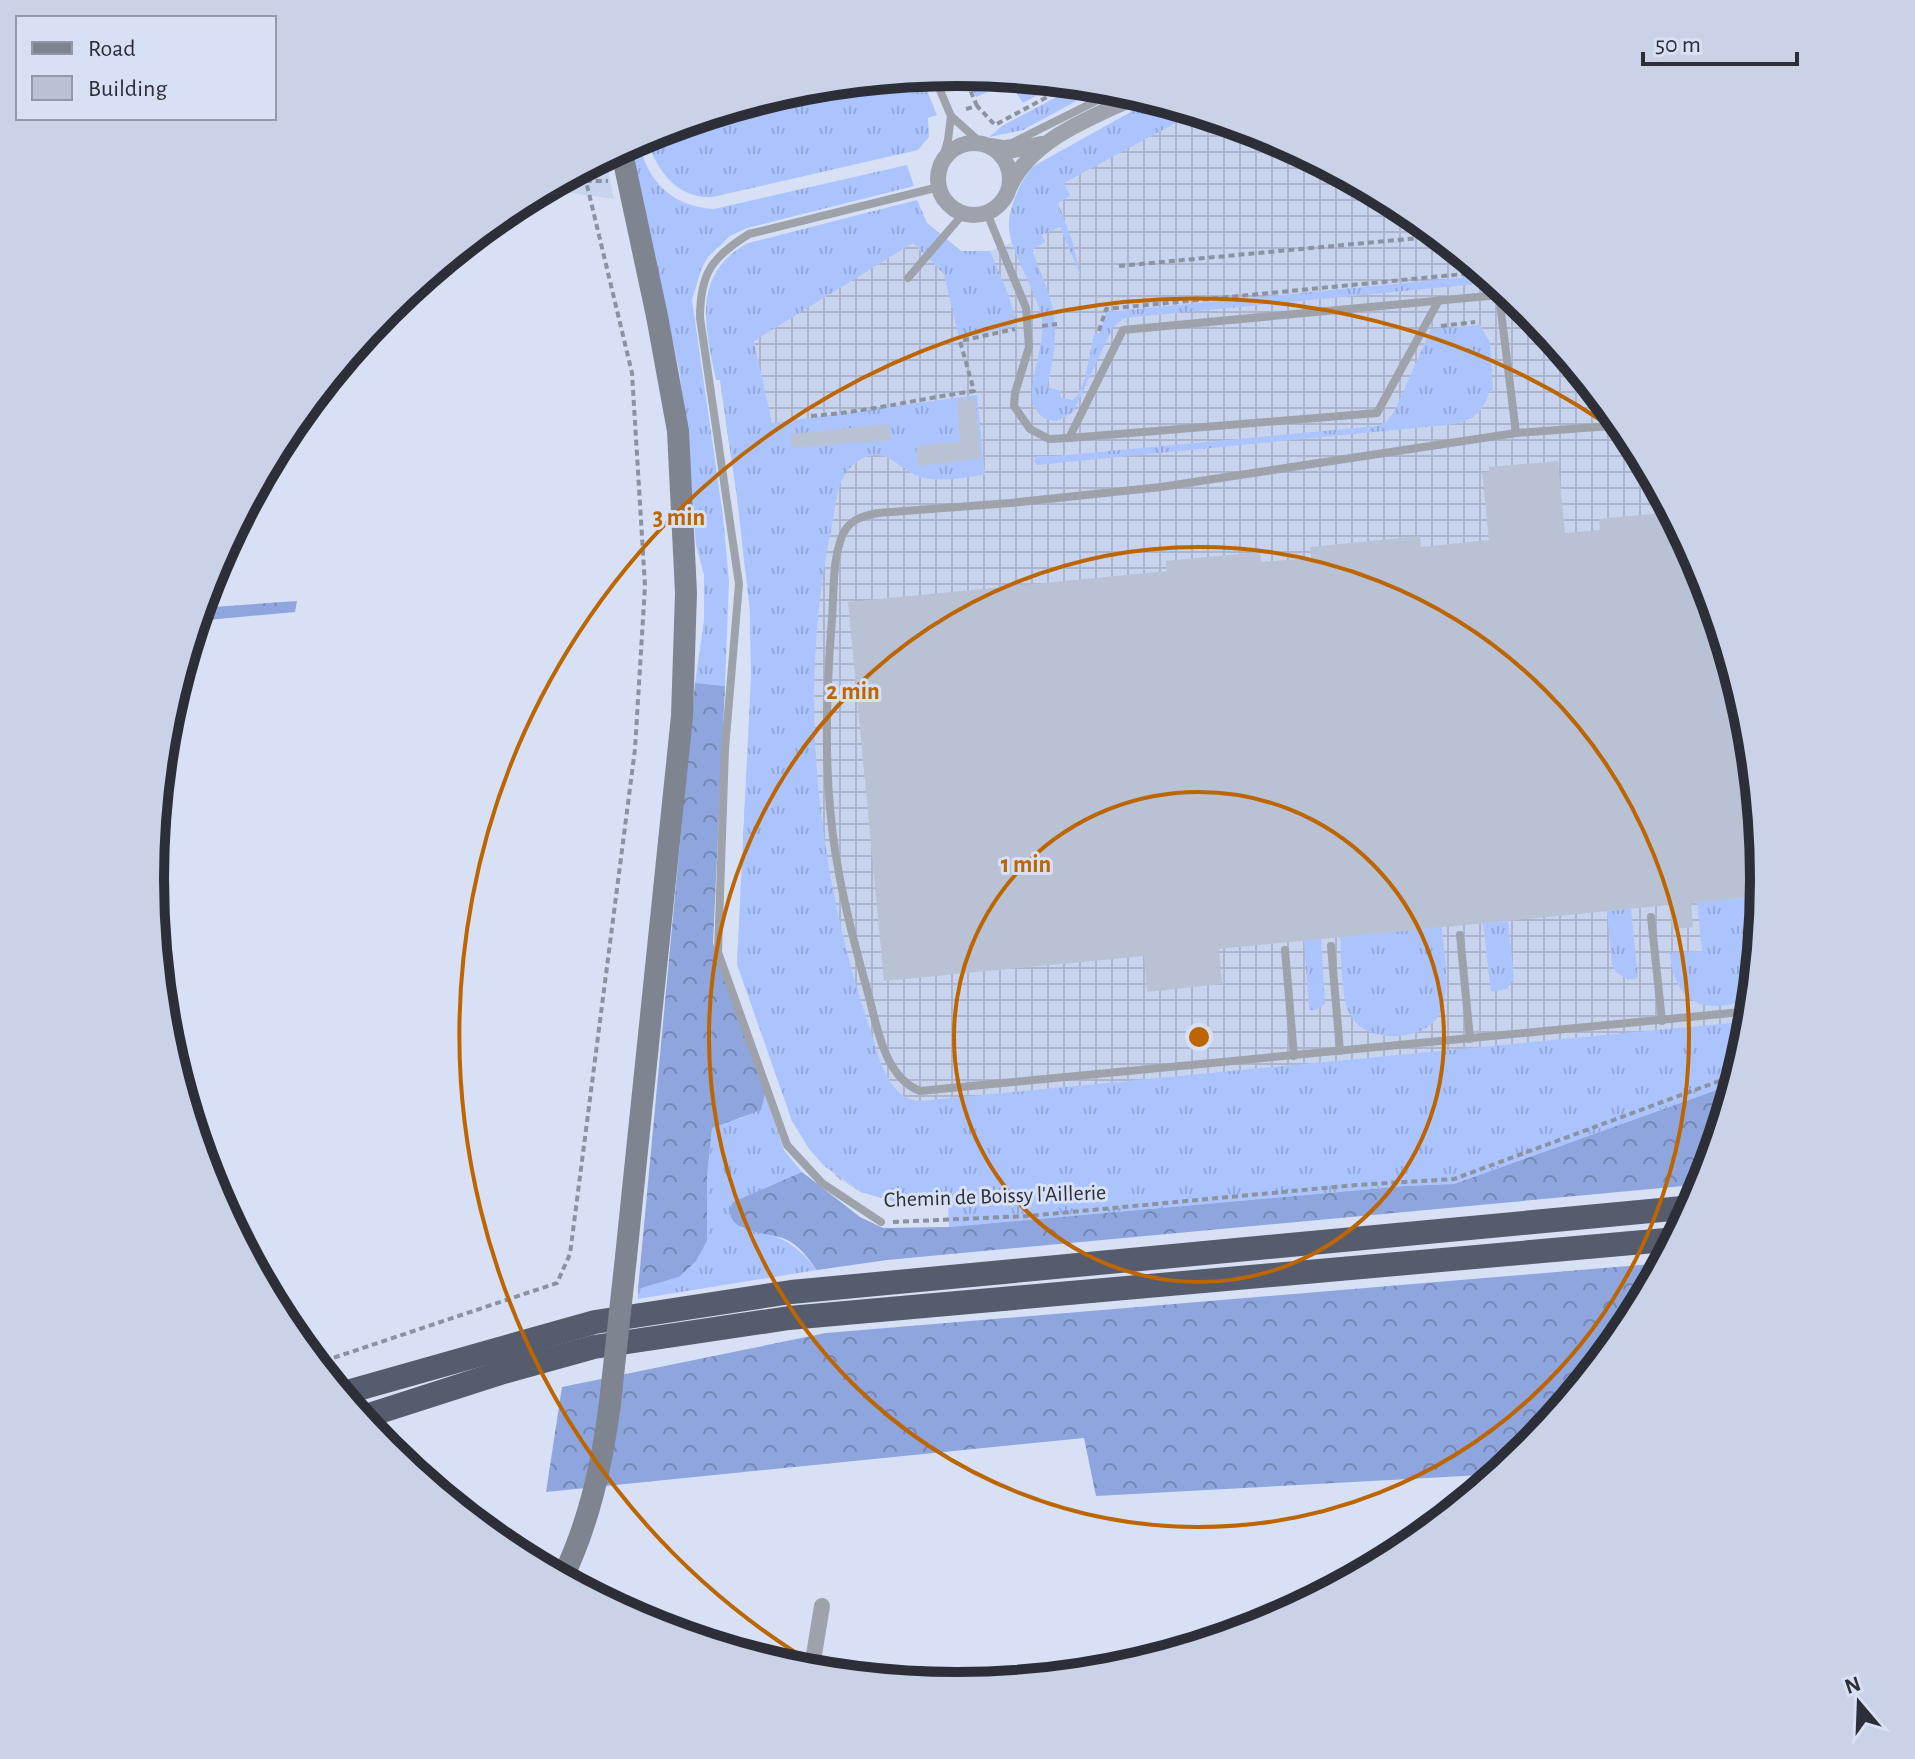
<svg xmlns="http://www.w3.org/2000/svg" width="1915" height="1759" viewBox="0 0 1915 1759" font-family="'Alegreya Sans',sans-serif">
	<style>
		.built { fill: #c8d3ee }
		.industrial { fill: url(#industrial-grid) }
		.grass { fill: url(#grass-tufts) }
		.forest { fill: url(#forest-crowns) }
		.building { fill: #b9c2d5 }
		.lines { fill: none; stroke-linecap: round; stroke-linejoin: round }
		.path { stroke: #8b92a1; stroke-width: 4; stroke-dasharray: 6 4; stroke-linecap: butt }
		.lane { stroke: #9ea2ab; stroke-width: 8 }
		.street { stroke: #9ea2ab; stroke-width: 16 }
		.secondary { stroke: #7e8490; stroke-width: 22 }
		.highway { stroke: #545c6d; stroke-width: 24 }
		.secondary-bridge { stroke: #7e8490; stroke-width: 22 }
		.ring { fill: none; stroke: #bd6500; stroke-width: 4 }
		.labels { text-anchor: middle; stroke-width: 6; stroke-linejoin: round; paint-order: stroke }
		.street-label { font-size: 22px; fill: #2c2f37; stroke: #d7e0f5 }
		.rim { fill: none; stroke: #2c2f37; stroke-width: 10 }
		.centre { fill: #bd6500; stroke: #d7e0f5; stroke-width: 4 }
		.ring-label { font-size: 24px; text-anchor: middle; font-weight: bold; fill: #bd6500; stroke: #d7e0f5; stroke-width: 6; stroke-linejoin: round; paint-order: stroke }
	</style>
	<defs>
		<pattern id="industrial-grid" width="8" height="8" patternUnits="userSpaceOnUse" patternTransform="scale(2)"><rect width="8" height="8" fill="#c8d3ee"/><path d="M0 4h8M4 0v8" fill="none" stroke="#acb5cd"/></pattern>
		<pattern id="grass-tufts" width="24" height="20" patternUnits="userSpaceOnUse" patternTransform="scale(2)"><rect width="24" height="20" fill="#acc4fe"/><path d="M3 7l-1-3M5 7V3M7 7l1-3M15 17l-1-3M17 17v-4M19 17l1-3" fill="none" stroke="#94a9da"/></pattern>
		<pattern id="forest-crowns" width="20" height="18" patternUnits="userSpaceOnUse" patternTransform="scale(2)"><rect width="20" height="18" fill="#8ea5de"/><path d="M2 6a3 3 0 1 1 6 0M12 15a3 3 0 1 1 6 0" fill="none" stroke="#7487b5"/></pattern>
	</defs>
	<rect width="100%" height="100%" fill="#d7e0f5"/>
	<path class="built" d="M605 157 614 199 544 189Z"/>
	<path class="industrial" d="M1176 106 1267 134 1406 208 1529 309 1629 431 1704 571 1765 880 1749 1038 976 1201 919 1204 892 1201 861 1192 840 1180 810 1150 792 1121 737 964 751 678 750 611 737 497 716 355 927 223 961 251H990L1021 239 1039 178Z"/>
	<g class="grass">
		<path d="M966 73 1062 82 1023 103 1010 83 976 97Z"/>
		<path d="M921 76 937 115 928 118 929 137 918 150 713 197C676 200 654 167 646 135L800 87Z"/>
		<path d="M1081 84 1104 86 1023 130 989 137 1002 126Z"/>
		<path d="M1154 99 1196 112 1064 183 1070 196 1058 203 1072 240 1081 277 1060 227 1042 235 1045 242 1032 250C1056 310 1062 323 1047 387L1061 391 1060 397 1072 400 1077 396 1085 379 1094 334 1100 333 1106 312 1488 275 1497 282 1124 318 1113 327 1073 412 1058 421C1047 421 1038 416 1034 406 1026 389 1045 345 1042 321 1038 291 1007 250 1009 223 1010 203 1021 182 1032 167Z"/>
		<path d="M638 139C647 181 670 206 714 209L907 165 914 186 747 228 730 236 708 257 701 270 692 300 723 516 729 581 725 686 695 683 704 620V575L696 545 687 429 679 370 630 143Z"/>
		<path d="M917 200 927 223 961 251H990L1009 296 1017 325 959 339 944 274 913 243 754 341 772 423 977 395 985 475C966 477 943 482 924 478 899 473 886 439 854 464 837 477 836 505 832 525 797 691 816 866 869 1026 877 1050 887 1100 920 1101L1751 1021 1749 1037 1736 1083 1454 1184 1405 1186 949 1227 948 1202 919 1204 892 1201 861 1192 823 1165 810 1150 792 1121 737 964 751 678 750 611 737 497 721 387 720 380H716C705 327 691 274 748 243Z"/>
		<path d="M1480 325 1490 343 1493 392H1489C1483 416 1469 422 1446 425L1037 465 1034 461 1036 456H1056L1377 426 1386 422 1394 412 1431 329Z"/>
		<path d="M1759 897 1761 917 1754 993C1743 1002 1734 1005 1719 1006 1685 1008 1672 983 1670 953L1702 951 1697 902Z"/>
		<path d="M1631 909 1638 978 1628 980 1616 972 1612 965 1607 911Z"/>
		<path d="M1508 921 1514 978 1507 989 1491 992 1483 923Z"/>
		<path d="M1442 927C1444 953 1452 988 1440 1013 1427 1042 1366 1045 1351 1016 1340 998 1342 959 1340 937Z"/>
		<path d="M1321 939 1325 1004 1315 1010H1309L1304 940Z"/>
		<path d="M765 1094 784 1150 802 1172 754 1194 741 1228C778 1235 793 1240 817 1270L638 1299V1289L679 1277 707 1241V1177L712 1127 721 1122 742 1118Z"/>
	</g>
	<g class="forest">
		<path d="M297 601 295 612 196 621 200 608Z"/>
		<path d="M695 683 725 686 713 943 765 1094 761 1110 712 1128 707 1177V1241L696 1261 679 1277 638 1289Z"/>
		<path d="M1736 1083 1705 1184 887 1260 817 1270C808 1258 799 1245 785 1239 767 1232 718 1232 733 1202L802 1172 860 1217 883 1228 949 1227 1405 1186 1454 1184Z"/>
		<path d="M1664 1263 1629 1329 1528 1451 1500 1474 1096 1496 1084 1438 546 1492 562 1387 826 1333Z"/>
	</g>
	<g class="building">
		<path d="M975 398 981 459 918 466 916 446 960 442 957 399Z"/>
		<path d="M889 424 891 440 791 448 790 434Z"/>
		<path d="M1558 461 1565 533 1600 530 1599 519 1672 512 1704 571 1750 722 1765 880 1763 896 1691 903 1693 927 1672 929 1669 905 1219 949 1222 984 1147 992 1144 956 884 981 848 602 1167 571 1166 561 1260 552 1261 562 1311 558 1310 547 1420 536 1421 547 1489 540 1482 472H1489V467Z"/>
	</g>
	<g class="lines">
		<g class="path">
			<path d="M963 73 977 106"/>
			<path d="M966 109 977 106 995 125 1073 83"/>
			<path d="M1119 266 1440 236"/>
			<path d="M1523 318 1530 310"/>
			<path d="M1042 326 1057 324"/>
			<path d="M1441 326 1475 322"/>
			<path d="M1099 331 1106 309 1484 272"/>
			<path d="M811 416C866 412 919 399 974 391L960 341 1015 329"/>
			<path d="M893 1222 1028 1216 1356 1185 1454 1179 1738 1074"/>
			<path d="M315 1364 557 1283 570 1254 635 749 645 586 632 373 586 181H608"/>
		</g>
		<g class="lane">
			<path d="M933 74 951 116 982 144"/>
			<path d="M1005 144 1012 143 1120 89"/>
			<path d="M941 164 948 140 951 116"/>
			<path d="M987 213 1026 308 1029 347 1015 393 1014 406 1030 429 1049 439 1069 438 1123 330 1510 294"/>
			<path d="M908 278 963 214"/>
			<path d="M1499 295 1516 433"/>
			<path d="M1609 407 1611 426"/>
			<path d="M1624 425 1516 433 1161 487 1010 503 878 513C863 516 850 519 843 534 832 559 834 592 832 619 827 681 824 744 830 808 835 870 851 932 868 993 877 1026 884 1077 920 1091L1752 1011"/>
			<path d="M1069 438 1377 413 1439 300"/>
			<path d="M1651 917 1662 1021"/>
			<path d="M1460 935 1470 1039"/>
			<path d="M1331 946 1340 1051"/>
			<path d="M1285 950 1294 1056"/>
			<path d="M881 1222 822 1183 787 1145 718 952 725 749 739 584 700 318C700 273 712 257 749 234L939 187"/>
		</g>
		<g class="street">
			<circle cx="974" cy="179" r="36"/>
			<path d="M990 146 1014 150 1041 144"/>
			<path d="M1010 186C1033 137 1093 118 1139 95"/>
			<path d="M811 1673 822 1606"/>
		</g>
		<g class="secondary">
			<path d="M621 148 657 316 678 431 686 593 682 716 626 1257"/>
			<path d="M562 1579C589 1523 602 1465 610 1403"/>
		</g>
		<g class="highway">
			<path d="M340 1394 595 1322 791 1292 1693 1207"/>
			<path d="M360 1418 500 1373 594 1347 789 1318 1677 1239"/>
		</g>
		<path class="secondary-bridge" d="M610 1403 626 1257"/>
	</g>
	<g class="ring">
		<circle cx="1199" cy="1037" r="245"/>
		<circle cx="1199" cy="1037" r="490"/>
		<path d="M831 1674A736 736 0 1 1 1632 442"/>
	</g>
	<g class="labels">
		<g class="street-label">
			<text transform="translate(995 1195) rotate(-2)" y="8">Chemin de Boissy l'Aillerie</text>
		</g>
	</g>
	<path d="M0 0H1915V1759H0ZM164 879a793 793 0 1 1 1586 0a793 793 0 1 1-1586 0Z" fill="#c9d2e6" fill-rule="evenodd"/>
	<path class="rim" d="M164 879a793 793 0 1 1 1586 0a793 793 0 1 1-1586 0Z"/>
	<circle cx="1199" cy="1037" r="12" class="centre"/>
	<g class="ring-label">
		<text x="679" y="525">3 min</text>
		<text x="853" y="699">2 min</text>
		<text x="1026" y="872">1 min</text>
	</g>
	<rect x="16" y="16" width="260" height="104" fill="#d7e0f5" stroke="#9399a9" stroke-width="2"/>
	<rect x="32" y="42" width="40" height="12" fill="#7e8490" stroke="#9399a9" stroke-width="2"/>
	<text x="88" y="56" font-size="24" fill="#2c2f37">Road</text>
	<rect x="32" y="76" width="40" height="24" fill="#b9c2d5" stroke="#9399a9" stroke-width="2"/>
	<text x="88" y="96" font-size="24" fill="#2c2f37">Building</text>
	<g transform="translate(1859 1703) rotate(341)" stroke="#d7e0f5" stroke-width="6" paint-order="stroke">
	<path d="M0-6L14 30L0 20L-14 30Z" fill="#2c2f37"/>
	<text y="-12" font-size="22" font-weight="bold" text-anchor="middle" fill="#2c2f37">N</text>
	</g>
	<path d="M1643 52v12h154v-12" fill="none" stroke="#2c2f37" stroke-width="4"/>
	<text x="1655" y="52" font-size="24" fill="#2c2f37" stroke="#d7e0f5" stroke-width="6" paint-order="stroke">50 m</text>
</svg>
